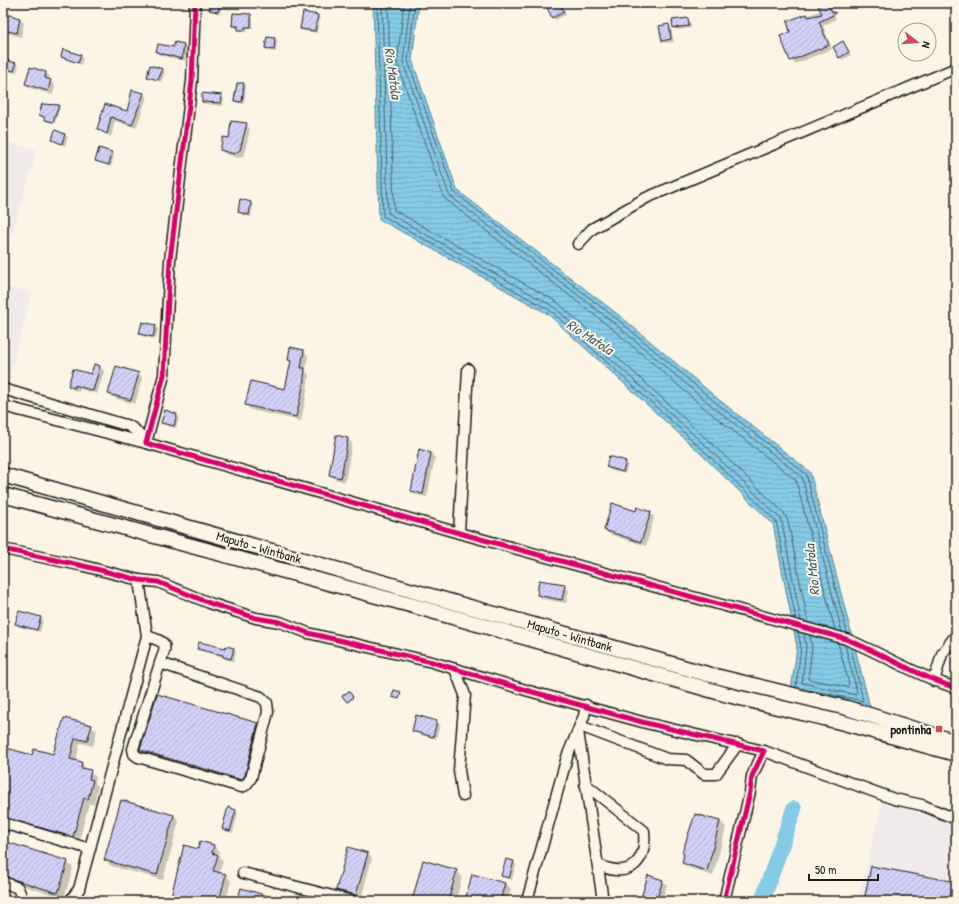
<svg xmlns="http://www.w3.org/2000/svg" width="959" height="904" viewBox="0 0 959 904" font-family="'Patrick Hand',sans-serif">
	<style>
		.built { fill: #f0eaeb }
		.water { fill: url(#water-rules); stroke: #5b8495 }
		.shadow { fill: #0003 }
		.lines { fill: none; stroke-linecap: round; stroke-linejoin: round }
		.shore { stroke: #46626d; stroke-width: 1 }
		.river { stroke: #85cae6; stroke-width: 16 }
		.building { fill: url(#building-hatch); stroke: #1c1c1c }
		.minor-casing { stroke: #1c1c1c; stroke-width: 13 }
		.highway-casing { stroke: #1c1c1c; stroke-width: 17 }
		.minor { stroke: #fcf5e5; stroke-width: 10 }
		.highway { stroke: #fcf5e5; stroke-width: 14 }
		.cycleway-casing { stroke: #fcf5e5; stroke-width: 8 }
		.cycleway { stroke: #d6006c; stroke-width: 5 }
		.poi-dot { fill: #d1495b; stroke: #fcf5e5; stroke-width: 1.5 }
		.labels { text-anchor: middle; stroke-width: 4; stroke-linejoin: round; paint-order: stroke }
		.street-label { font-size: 13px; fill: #1c1c1c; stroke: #fcf5e5 }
		.poi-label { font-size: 13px; font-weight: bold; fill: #1c1c1c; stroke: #fcf5e5; text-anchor: end }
		.water-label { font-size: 14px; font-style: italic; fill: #415963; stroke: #fcf5e5 }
	</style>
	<defs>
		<pattern id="water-rules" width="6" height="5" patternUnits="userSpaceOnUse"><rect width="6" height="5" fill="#85cae6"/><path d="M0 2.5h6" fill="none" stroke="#72adc5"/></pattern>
		<pattern id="building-hatch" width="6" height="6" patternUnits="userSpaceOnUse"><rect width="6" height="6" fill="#d3d0f8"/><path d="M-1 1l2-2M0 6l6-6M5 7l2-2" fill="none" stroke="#b5b2d4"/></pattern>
	</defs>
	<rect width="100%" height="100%" fill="#fcf5e5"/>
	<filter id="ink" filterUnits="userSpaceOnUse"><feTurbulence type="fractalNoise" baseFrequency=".025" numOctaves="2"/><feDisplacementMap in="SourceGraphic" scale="8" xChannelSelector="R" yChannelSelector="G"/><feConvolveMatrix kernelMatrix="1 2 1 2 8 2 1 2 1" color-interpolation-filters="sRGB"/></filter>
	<g filter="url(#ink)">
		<g class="built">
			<path d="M3 141 37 150 3 264Z"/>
			<path d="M3 286 32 293 10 374 3 372Z"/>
			<path d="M886 787 956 811V901H858Z"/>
		</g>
		<path class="water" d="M373 3H419L412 60 457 190 625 320 718 399 810 472 870 707 791 691 797 647 773 524 700 453 548 314 379 219Z"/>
		<g class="shadow">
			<path d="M212 3H223L220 14 210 10Z"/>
			<path d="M546 3H561L566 15 555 20Z"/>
			<path d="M817 3H828L836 19 823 26 832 49 795 64 791 60V33L788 22 820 11Z"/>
			<path d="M3 14 20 19 24 23 21 37 3 32Z"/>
			<path d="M251 15 253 18V29H247V32H242L239 28H235L233 25Z"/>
			<path d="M317 16 320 18 317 33 304 31 301 29Z"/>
			<path d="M687 19 690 22 691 28 677 30 674 27Z"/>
			<path d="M669 25 671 28 674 42 665 43 662 40Z"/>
			<path d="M275 39 277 41 276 52 268 51 266 48Z"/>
			<path d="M843 42 851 55 842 60 840 57Z"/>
			<path d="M176 43 184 45 187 48 185 61 160 55 157 52 174 48Z"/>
			<path d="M62 56H80L83 58 81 65Z"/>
			<path d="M3 60 16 64 19 66 16 73 3 70Z"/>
			<path d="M163 70 165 72 161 82 148 76Z"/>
			<path d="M46 73 50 77 49 81 55 86 53 95 30 88 26 84Z"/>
			<path d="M243 84 246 86 244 104 238 103 235 101Z"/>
			<path d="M143 94 147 97 136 128 115 121 111 137 98 129 105 105 128 112Z"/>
			<path d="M221 96 224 99 223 106 206 104 203 101Z"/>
			<path d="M58 106 60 108 55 123 48 122 40 115Z"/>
			<path d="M246 124 250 129 244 155 239 158 225 154 221 150 229 139Z"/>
			<path d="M56 131 68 137 65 146 53 140Z"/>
			<path d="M111 152 114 155 111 167 96 160Z"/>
			<path d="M250 202 253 205 251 217 242 215 239 212Z"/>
			<path d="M155 326 158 329 156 339 142 336 140 333Z"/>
			<path d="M303 350 308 356 306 371 309 375 307 392 301 421 251 410 246 405 286 390 292 362 289 360Z"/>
			<path d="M94 365 100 367 104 371 97 394 80 389 79 392 73 390 69 386 91 375Z"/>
			<path d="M138 373 142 378 135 404 114 398 109 393Z"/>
			<path d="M176 414 179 417 176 428 165 425 162 422Z"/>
			<path d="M347 439 352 443 345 482 335 479 330 475Z"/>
			<path d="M431 453 435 458 427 497 416 495 412 491Z"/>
			<path d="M625 462 628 464 625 474 610 470 607 467Z"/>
			<path d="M637 512 650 513 654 517 646 546 609 534 605 530Z"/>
			<path d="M565 585 569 590 566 603 542 599 538 595Z"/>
			<path d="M40 618 43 620 40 632 19 627 16 624Z"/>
			<path d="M198 648 234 649 236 652 234 661 227 660 223 657 201 651Z"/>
			<path d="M348 693 353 699 348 703 343 696Z"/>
			<path d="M158 695 258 724 264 730 247 785 147 756 141 750Z"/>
			<path d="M417 716 437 722 440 725 436 739 416 733 413 731Z"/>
			<path d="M65 719 91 726 97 731 93 746 80 743 76 761 82 763 87 770 96 777 95 783 98 786 94 805 89 803 79 842 3 823V748L33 756H54Z"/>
			<path d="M235 811 238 813 233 833 225 831 223 829Z"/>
			<path d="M174 815 179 821 163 880 111 866 105 860Z"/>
			<path d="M720 821 726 827 713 876 689 868 683 862Z"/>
			<path d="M3 842 67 862 73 868 64 898 3 880Z"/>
			<path d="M214 846 219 852 218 856 223 861 219 873 226 875 231 881 226 901H178L172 895 199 850Z"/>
			<path d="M349 848 368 853 372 858 361 899 342 894 337 889Z"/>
			<path d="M514 862 516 865 512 880 505 878 502 876Z"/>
			<path d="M457 871 462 877 456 901H413Z"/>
			<path d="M662 880 667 885 662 901H641Z"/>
			<path d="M505 883 511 889 507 901H466Z"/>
			<path d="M673 898 686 901H672Z"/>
		</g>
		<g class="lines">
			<g class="shore">
				<path d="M377 3 383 216 551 311 703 450 776 521 796 619"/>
				<path d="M382 3 388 213 554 307 706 446 780 518 782 523 801 621"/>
				<path d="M388 3 394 210 557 302 710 442 784 513 788 521 808 622"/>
				<path d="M404 3 397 63 444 198 615 331 708 411 796 480 835 630"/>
				<path d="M410 3 403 62 449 195 619 327 712 406 802 477 842 632"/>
				<path d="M415 3 408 61 454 192 622 323 715 402 806 474 847 633"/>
				<path d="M804 634 806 647 802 683 855 695 857 692 845 645"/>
				<path d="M810 635 812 648 808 679 847 687 849 684 838 643"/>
				<path d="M796 687 801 647 798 632"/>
				<path d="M809 690 863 701 851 648"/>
			</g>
			<path class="river" d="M762 901 794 809"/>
		</g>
		<g class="building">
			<path d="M211 3H220L218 12 209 10Z"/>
			<path d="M545 3H560L564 12 552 18Z"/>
			<path d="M817 3H827L832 12H835V14L819 22 829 45 790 61 780 36 790 32 787 21 807 14 808 17 822 14Z"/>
			<path d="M303 12 318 15 315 31 300 29Z"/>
			<path d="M3 13 20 18 17 33 3 30Z"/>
			<path d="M233 13 251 14V27H245V30H238V26H232Z"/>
			<path d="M688 18 689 26 673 28 672 20Z"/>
			<path d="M669 24 671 39 662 41 659 26Z"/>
			<path d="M267 37 275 38 274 50 265 48Z"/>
			<path d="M843 41 849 52 839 58 833 47Z"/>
			<path d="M175 42 184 44 182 59 156 52 158 44 173 47Z"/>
			<path d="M63 49 81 55 78 63 61 57Z"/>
			<path d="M3 59 16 63 14 71 3 68Z"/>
			<path d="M150 65 163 69 158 80 147 77Z"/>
			<path d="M30 67 46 72 45 78 51 80 48 91 25 84Z"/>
			<path d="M237 83H244L242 102 234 101Z"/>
			<path d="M132 90 144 93 132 125 111 117 107 134 97 129 105 104 127 111Z"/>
			<path d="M202 93 222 95 221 103 202 102Z"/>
			<path d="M42 104 59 105 53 122 45 120 44 117 39 115Z"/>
			<path d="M231 121 247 123 240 150 234 154 220 150 223 137 229 138Z"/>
			<path d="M55 130 65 134 62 144 52 140Z"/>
			<path d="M99 148 112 152 109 165 95 161Z"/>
			<path d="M240 199 251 202 249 215 238 212Z"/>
			<path d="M142 322 156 325 153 337 139 334Z"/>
			<path d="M290 347 304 350 301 368H305L303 387 296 417 245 405 251 381 285 389 291 361 288 360Z"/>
			<path d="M94 364 100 366 93 391 75 385V388L68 386 73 369 91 374Z"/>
			<path d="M116 366 139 373 131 400 108 394Z"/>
			<path d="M165 410 177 414 174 426 161 423Z"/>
			<path d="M336 435 348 438 341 478 329 475Z"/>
			<path d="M419 449 431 453 423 494 411 491Z"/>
			<path d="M609 456 626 461 623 472 606 467Z"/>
			<path d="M612 503 636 511 637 507 651 512 641 542 604 530Z"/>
			<path d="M539 580 565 584 562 600 537 595Z"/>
			<path d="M19 611 41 617 37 630 15 624Z"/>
			<path d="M199 642 225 648 226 646 234 648 231 659 223 657V655L197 649Z"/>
			<path d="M394 690 401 692 399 699 392 697Z"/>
			<path d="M349 691 353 697 347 702 342 696Z"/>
			<path d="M157 694 258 723 245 775 242 780 140 750Z"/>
			<path d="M416 715 437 721 433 737 412 731Z"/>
			<path d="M64 718 92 725 87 741 75 738 70 759 82 762 81 768 91 770 89 779 93 780 88 799 84 798 73 837 3 817V747L32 755 34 749 53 754Z"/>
			<path d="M121 800 174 815 157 875 104 860Z"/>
			<path d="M228 807 236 810 230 831 222 829Z"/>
			<path d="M695 814 720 821 707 871 682 863 684 854 682 853Z"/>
			<path d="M3 841 68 861 58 893 3 876Z"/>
			<path d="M200 841 214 845 212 853 218 855 213 871 226 874 219 901H200L183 896V899L171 896 184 845 198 849Z"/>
			<path d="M348 847 368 853 356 895 336 890Z"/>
			<path d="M506 859 514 861 509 878 501 876Z"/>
			<path d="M423 860 457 870 448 901H412Z"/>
			<path d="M871 866 956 882V901H864Z"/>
			<path d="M472 874 505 883 500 901H465Z"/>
			<path d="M648 875 663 880 656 901H640Z"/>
			<path d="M241 888 278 899V901H237Z"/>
		</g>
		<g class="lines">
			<defs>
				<g id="minor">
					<path d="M195 3 192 81 170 260 164 375 146 443 459 533 846 639C883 654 917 676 956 688"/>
					<path d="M578 244 592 229 646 198 956 68"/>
					<path d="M3 389 129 426 135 430 146 443"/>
					<path d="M3 406 146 443"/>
					<path d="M459 533 468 369"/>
					<path d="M3 549 84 566 139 580 158 582 212 604 256 618 280 622 308 633 432 662 529 691 646 723 764 751 752 776 750 792 724 901"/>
					<path d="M147 636C168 643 167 644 160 663L261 697 267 703 268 712 251 778 246 785 241 787 138 757 134 754 133 749 160 663"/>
					<path d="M455 669 465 695 459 770 463 796"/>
					<path d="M934 681 942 654 956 635"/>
					<path d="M580 726 667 759 686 760 704 774H716L738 744"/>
					<path d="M578 731 603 901"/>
					<path d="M764 751 894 799 922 805 956 819"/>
					<path d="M585 784 644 831C647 863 629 879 599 865"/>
					<path d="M3 823 90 849"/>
					<path d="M243 873 352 901"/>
					<path d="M3 882 18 888 23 901"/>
					<path d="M70 901 79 889 147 636 139 580"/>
					<path d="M527 901 567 757 584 716 586 705"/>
				</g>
				<g id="highway">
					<path d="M3 475 707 674 847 708 956 742"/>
					<path d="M3 495 414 606 728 695 844 723 956 754"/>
				</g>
			</defs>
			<use href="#minor" class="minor-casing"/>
			<use href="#highway" class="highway-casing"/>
			<use href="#minor" class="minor"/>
			<use href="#highway" class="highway"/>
			<defs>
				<g id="cycleway">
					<path d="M195 3 192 81 170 260 164 375 146 443 459 533 846 639C883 654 917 676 956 688"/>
					<path d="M3 549 84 566 139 580 158 582 212 604 256 618 280 622 308 633 432 662 529 691 646 723 764 751 752 776 750 792 724 901"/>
				</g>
			</defs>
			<use href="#cycleway" class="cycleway-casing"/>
			<use href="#cycleway" class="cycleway"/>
		</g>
	</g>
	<rect class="poi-dot" x="935" y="725" width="8" height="8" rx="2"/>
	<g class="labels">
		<g class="street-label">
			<text transform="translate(259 547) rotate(16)" y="5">Maputo - Wintbank</text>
			<text transform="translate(570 635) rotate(16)" y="5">Maputo - Wintbank</text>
		</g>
		<g class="poi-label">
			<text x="931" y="734">pontinha</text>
		</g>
		<g class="water-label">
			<text transform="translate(393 73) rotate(82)" y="5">Rio Matola</text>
			<text transform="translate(590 337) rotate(33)" y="5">Rio Matola</text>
			<text transform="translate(812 570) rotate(-96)" y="5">Rio Matola</text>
		</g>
	</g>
	<rect width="959" height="904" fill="none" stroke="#fcf5e5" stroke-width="16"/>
	<rect x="8" y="8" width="943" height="888" fill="none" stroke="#1c1c1c" stroke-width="1.5" filter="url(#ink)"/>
	<g transform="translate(917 42) rotate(107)"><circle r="19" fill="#fcf5e5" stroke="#a29e95"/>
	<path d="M0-3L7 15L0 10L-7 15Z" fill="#d1495b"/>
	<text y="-6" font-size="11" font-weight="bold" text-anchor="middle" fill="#1c1c1c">N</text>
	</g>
	<path d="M809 874v6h69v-6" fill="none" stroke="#1c1c1c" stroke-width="2"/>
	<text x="815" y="874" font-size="12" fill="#1c1c1c" stroke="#fcf5e5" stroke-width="3" paint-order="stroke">50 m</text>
</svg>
